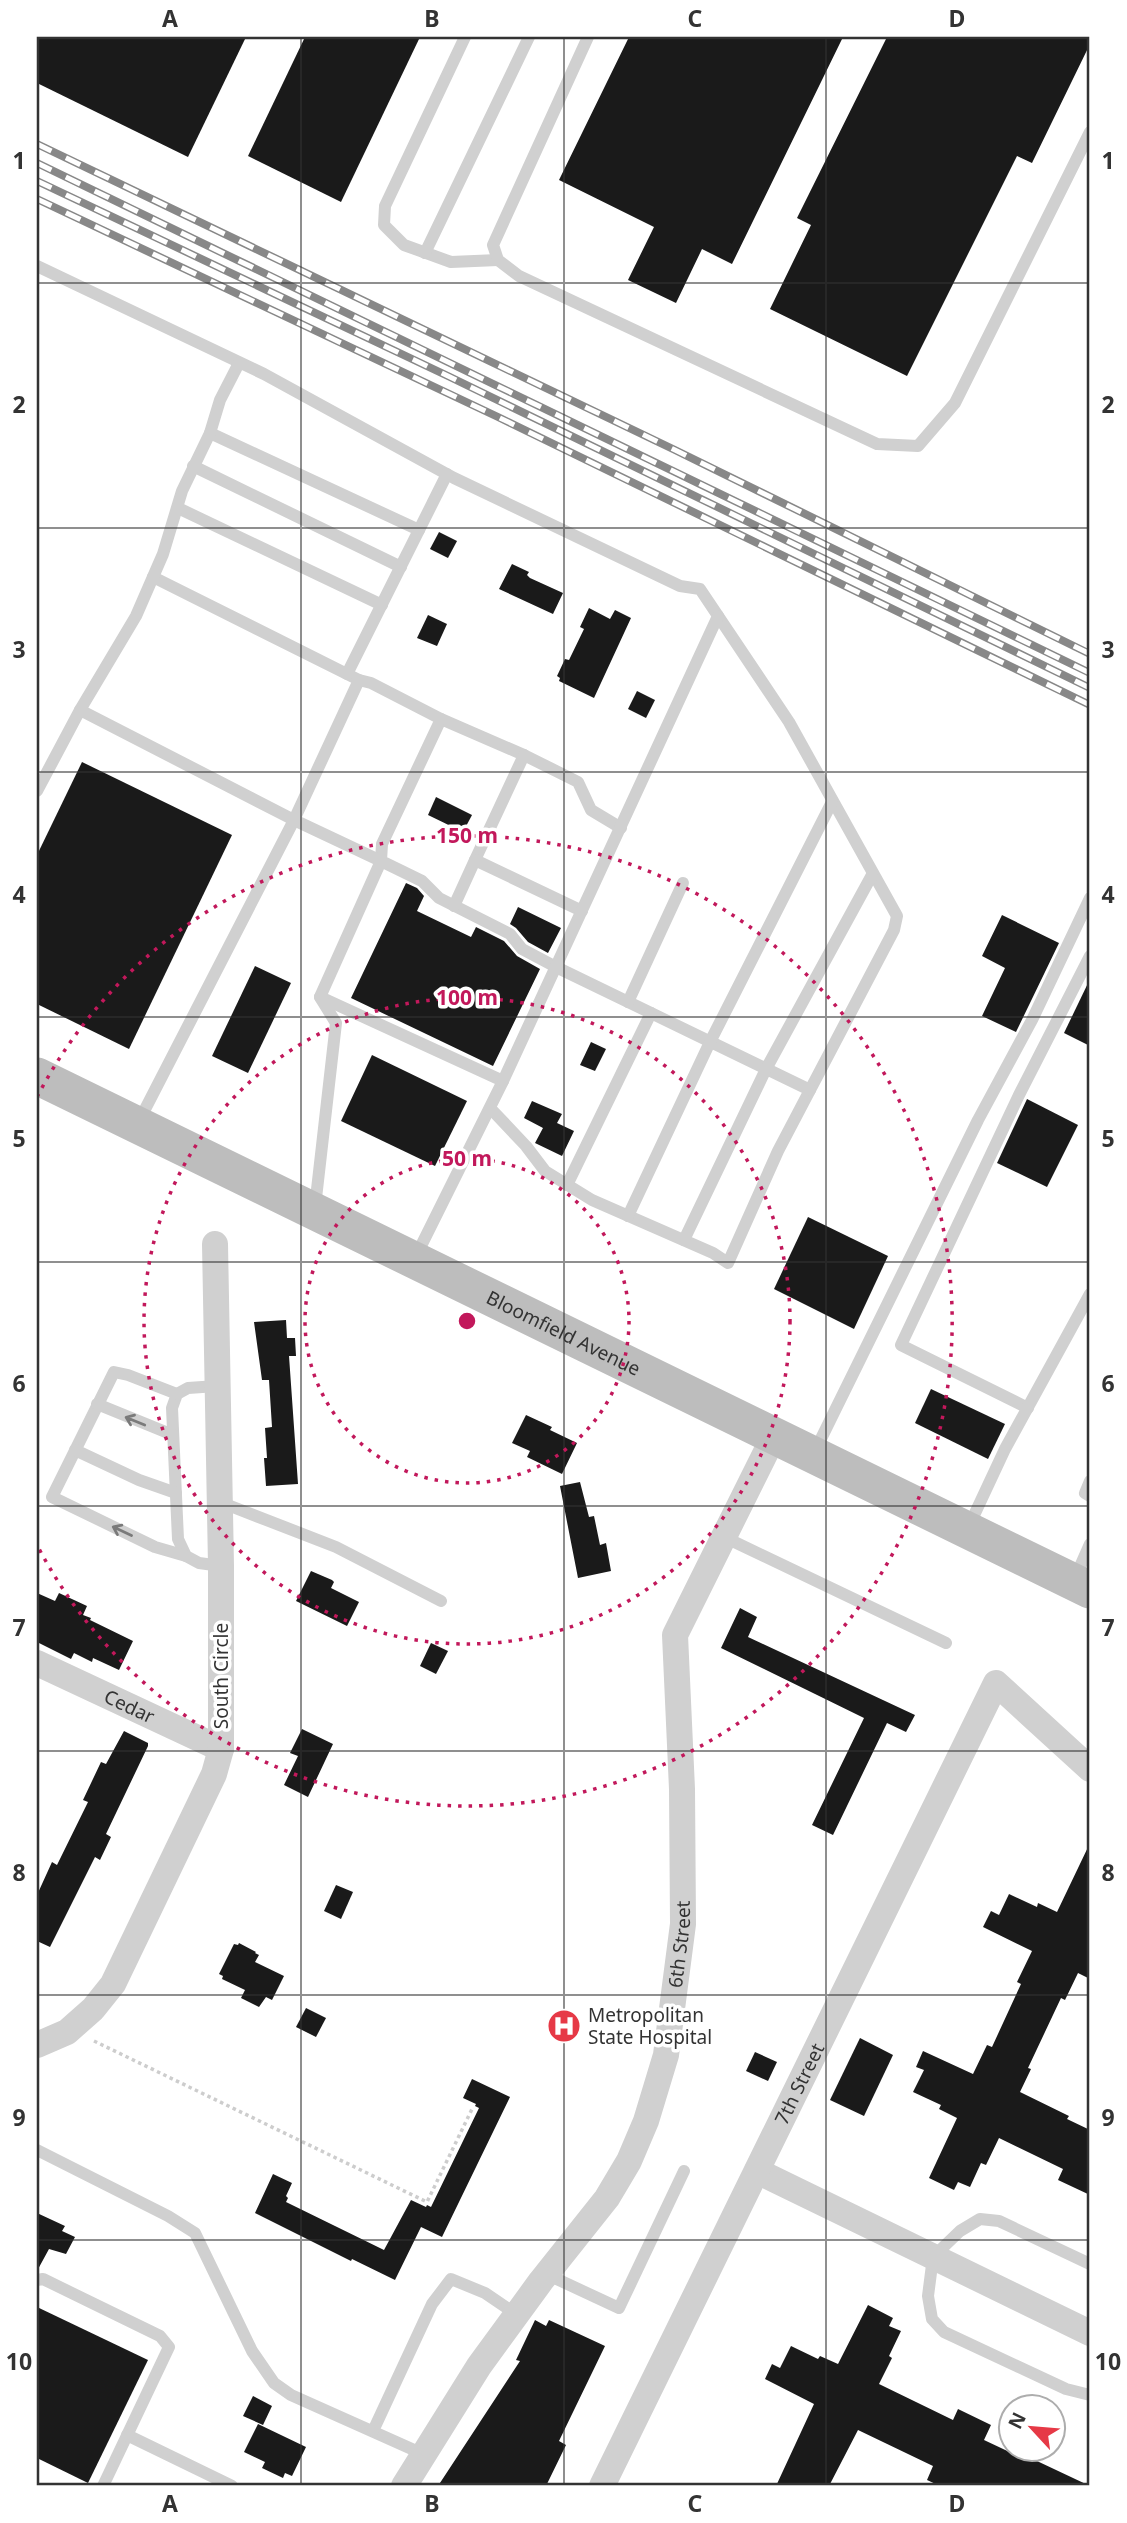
<svg xmlns="http://www.w3.org/2000/svg" width="1127" height="2523" viewBox="0 0 1127 2523" font-family="'Noto Sans',sans-serif">
	<style>
		.building { fill: #1a1a1a }
		.lines { fill: none; stroke-linecap: round; stroke-linejoin: round }
		.path { stroke: #cdcdcd; stroke-width: 3.5; stroke-dasharray: 3.5 3.5; stroke-linecap: butt }
		.lane { stroke: #d0d0d0; stroke-width: 12 }
		.street { stroke: #d0d0d0; stroke-width: 26 }
		.secondary { stroke: #bdbdbd; stroke-width: 37 }
		.rail-casing { stroke: #888; stroke-width: 8 }
		.rail { stroke: #fff; stroke-width: 5; stroke-dasharray: 16; stroke-linecap: butt }
		.oneway { stroke: #7a7a7a }
		.grid { fill: none; stroke: #333; stroke-width: 2; stroke-opacity: 0.55 }
		.ring { fill: none; stroke: #c2185b; stroke-width: 3.5; stroke-dasharray: 3.5 7 }
		.labels { text-anchor: middle; stroke-width: 7; stroke-linejoin: round; paint-order: stroke }
		.street-label { font-size: 19px; fill: #333; stroke: #fff }
		.poi-label { font-size: 19px; fill: #333; stroke: #fff; text-anchor: start }
		.centre { fill: #c2185b; stroke: #fff; stroke-width: 3.5 }
		.ring-label { font-size: 21px; text-anchor: middle; font-weight: bold; fill: #c2185b; stroke: #fff; stroke-width: 7; stroke-linejoin: round; paint-order: stroke }
		.neatline { fill: none; stroke: #333; stroke-width: 2.5 }
		.grid-label { font-size: 23px; text-anchor: middle; font-weight: bold; fill: #333 }
	</style>
	<rect width="100%" height="100%" fill="#fff"/>
	<g class="building">
		<path d="M37 37H246L188 157 37 83Z"/>
		<path d="M305 37H420L341 202 248 156Z"/>
		<path d="M629 37H843L732 264 702 249 676 303 628 280 654 227 559 180Z"/>
		<path d="M887 37H1090V44L1032 163 1017 156 907 376 770 309 811 225 797 218Z"/>
		<path d="M439 532 457 541 448 558 430 549Z"/>
		<path d="M512 564 529 572 527 575 530 578 563 593 553 614 499 589Z"/>
		<path d="M589 608 610 619 615 610 631 618 594 698 559 681 560 678 557 676 565 659 569 660 584 629 580 627Z"/>
		<path d="M428 615 447 624 437 646 417 638Z"/>
		<path d="M637 691 655 700 646 718 628 709Z"/>
		<path d="M82 762 232 835 129 1049 37 1004V855Z"/>
		<path d="M436 797 472 815 463 832 428 815Z"/>
		<path d="M406 883 417 888 424 896 417 911 471 937 476 927 504 941 517 956 540 969 493 1066 351 998Z"/>
		<path d="M518 907 561 928 548 953 528 942 516 928 510 924Z"/>
		<path d="M1002 915 1059 943 1016 1032 982 1016 1005 968 982 956Z"/>
		<path d="M255 966 291 983 248 1073 212 1056Z"/>
		<path d="M1090 979V1046L1064 1033Z"/>
		<path d="M591 1042 606 1049 595 1071 580 1065Z"/>
		<path d="M372 1055 467 1101 435 1166 341 1121Z"/>
		<path d="M1027 1099 1078 1125 1047 1187 997 1163Z"/>
		<path d="M532 1101 562 1114 557 1123 574 1131 562 1156 535 1143 543 1128 524 1118Z"/>
		<path d="M808 1217 888 1256 854 1329 774 1289Z"/>
		<path d="M286 1320 287 1338H295L296 1356H289L298 1484 266 1486 264 1458H267L265 1428 272 1427 269 1380H262L254 1322Z"/>
		<path d="M931 1389 1005 1424 988 1459 915 1423Z"/>
		<path d="M526 1415 552 1427 550 1430 577 1443 562 1474 527 1457 530 1451 512 1443Z"/>
		<path d="M580 1482 589 1517 594 1516 600 1545 606 1543 611 1571 578 1578 560 1486Z"/>
		<path d="M311 1571 332 1580 334 1582 331 1588 359 1602 347 1626 296 1601Z"/>
		<path d="M37 1593 55 1601 59 1593 87 1606 83 1615 91 1618 90 1620 133 1641 119 1670 93 1658 92 1662 74 1653 71 1659 37 1642Z"/>
		<path d="M740 1608 757 1617 748 1637 915 1715 906 1732 887 1723 833 1835 812 1825 864 1718 721 1648Z"/>
		<path d="M431 1643 448 1651 436 1674 420 1666Z"/>
		<path d="M302 1729 333 1744 308 1797 284 1785 298 1756 290 1753Z"/>
		<path d="M124 1731 148 1743V1746L106 1834 111 1837 100 1860 95 1857 50 1947 37 1941V1895L52 1862 57 1865 88 1802 83 1800 101 1762 106 1764Z"/>
		<path d="M1090 1843V1979L1078 1973 1065 2000 1061 1998 1028 2068 1031 2069 1020 2092 1069 2116 1067 2119 1090 2130V2195L1058 2180 1063 2169 999 2138 986 2165 981 2163 970 2187 958 2182 954 2190 929 2178 957 2118 939 2109 941 2105 913 2092 924 2070 916 2067 923 2051 973 2074 987 2045 992 2047 1021 1984 1017 1982 1032 1951 983 1927 991 1911 999 1915 1009 1894 1037 1907 1038 1903 1057 1912Z"/>
		<path d="M336 1885 353 1892 341 1919 324 1911Z"/>
		<path d="M239 1943 256 1952 255 1953 259 1955 255 1962 284 1976 272 2000 266 1997 259 2007 241 1998 245 1990 222 1979 223 1976 219 1974 234 1944 238 1945Z"/>
		<path d="M306 2008 326 2018 316 2037 296 2027Z"/>
		<path d="M860 2038 893 2055 864 2116 830 2100Z"/>
		<path d="M755 2052 777 2062 768 2081 746 2071Z"/>
		<path d="M472 2079 510 2097 442 2237 421 2227 395 2280 352 2259 351 2261 255 2213 273 2174 292 2183 286 2196 288 2198 286 2202 384 2250 411 2200 426 2207 427 2205 431 2207 479 2108 475 2106 476 2104 463 2098Z"/>
		<path d="M37 2213 65 2226 62 2231 75 2237 66 2254 49 2249 37 2271Z"/>
		<path d="M868 2305 893 2318 889 2326 901 2331 889 2356 892 2358 879 2384 953 2420 958 2409 991 2425 984 2440 1018 2456 1020 2453 1090 2486H940L927 2480 933 2466 858 2430 829 2486H776L814 2404 765 2379 772 2364 780 2368 791 2346 818 2359 820 2356 838 2364Z"/>
		<path d="M37 2307 148 2360 88 2483 37 2458Z"/>
		<path d="M535 2320 546 2326 549 2320 605 2346 559 2441 566 2445 546 2486H438L520 2361 516 2360Z"/>
		<path d="M253 2396 272 2406 263 2425 243 2416Z"/>
		<path d="M258 2424 306 2447 292 2476 285 2473 283 2478 262 2468 265 2462 244 2452Z"/>
	</g>
	<g class="lines">
		<path class="path" d="M94 2041 427 2202 473 2107"/>
		<g class="lane">
			<path d="M465 37 385 206 384 225 404 245 451 262 498 260"/>
			<path d="M588 37 493 245 498 260 519 276 877 444 918 446 955 403 1090 132"/>
			<path d="M425 253 529 37"/>
			<path d="M37 266 264 374 454 478 680 586 700 589 789 722 897 916 894 930 778 1151 728 1263 713 1253 592 1200 545 1171 526 1146 491 1109"/>
			<path d="M210 433 419 530"/>
			<path d="M193 466 401 567"/>
			<path d="M178 508 382 605"/>
			<path d="M153 577 359 680"/>
			<path d="M347 674 447 474"/>
			<path d="M80 710 136 616 163 554 182 491 210 433 220 400 239 363"/>
			<path d="M524 755 441 719 382 844 381 861 422 881 439 898 510 934 522 949 556 967 810 1090"/>
			<path d="M37 791 80 710 294 820 139 1121"/>
			<path d="M475 860 524 755 578 782 591 810 621 828"/>
			<path d="M454 906 475 860 582 911"/>
			<path d="M320 997 503 1081 416 1256"/>
			<path d="M628 1002 683 883"/>
			<path d="M503 1081 718 616"/>
			<path d="M567 1185 651 1013"/>
			<path d="M315 1207 336 1023 320 997 381 861 294 820 359 680 371 683 441 719"/>
			<path d="M628 1216 710 1042 832 802"/>
			<path d="M684 1240 766 1069 872 875"/>
			<path d="M217 1386 188 1388 177 1394 172 1408 178 1539 186 1556 199 1563 221 1566"/>
			<path d="M177 1394 128 1375 114 1372 52 1497 155 1547 186 1556"/>
			<path d="M97 1404 173 1435"/>
			<path d="M1028 1408 901 1345 1019 1095 1090 956"/>
			<path d="M75 1450 139 1480 176 1493"/>
			<path d="M814 1453 978 1120 1032 1020 1090 898"/>
			<path d="M1090 1481 1085 1493 1090 1496"/>
			<path d="M220 1502 336 1547 441 1601"/>
			<path d="M969 1526 1005 1449 1090 1294"/>
			<path d="M724 1537 946 1643"/>
			<path d="M1075 1578 1090 1544"/>
			<path d="M37 2150 168 2216 195 2233 252 2351 274 2383 291 2395 423 2454"/>
			<path d="M1090 2264 999 2221 980 2219 960 2231 933 2257 928 2296 932 2319 944 2332 1066 2389 1090 2395"/>
			<path d="M546 2274 619 2308 684 2171"/>
			<path d="M37 2280 43 2279 160 2336 169 2347 103 2486"/>
			<path d="M373 2431 432 2304 451 2279 485 2293 516 2314"/>
			<path d="M127 2435 232 2486"/>
		</g>
		<g class="street">
			<path id="s1" d="M37 1663 221 1749"/>
			<path d="M37 2045 67 2032 93 2009 113 1984 214 1774 221 1749V1566L215 1244"/>
			<path d="M757 2171 1090 2333"/>
			<path id="s2" d="M404 2486 479 2366 541 2281 607 2198 629 2161 646 2121 666 2055 683 1924 682 1789 675 1635 775 1434"/>
			<path id="s3" d="M602 2486 996 1683 1090 1769"/>
		</g>
		<path class="secondary" id="s4" d="M37 1076 1090 1590"/>
		<defs>
			<g id="rail">
				<path d="M37 144 675 450 1090 654"/>
				<path d="M37 163 1090 673"/>
				<path d="M37 181 450 377 1090 688"/>
				<path d="M37 199 498 417 1090 705"/>
			</g>
		</defs>
		<use href="#rail" class="rail-casing"/>
		<use href="#rail" class="rail"/>
	</g>
	<defs><path id="oneway-shaft" d="M-6 0H5M1.5-3L5.5 0L1.5 3" fill="none" stroke-width="1.6" stroke-linecap="round" stroke-linejoin="round" transform="scale(1.75)"/></defs>
	<g class="oneway">
		<use href="#oneway-shaft" transform="translate(135 1421) rotate(-158)"/>
		<use href="#oneway-shaft" transform="translate(122 1531) rotate(-155)"/>
	</g>
	<path class="grid" d="M301 37V2486M564 37V2486M826 37V2486M37 283H1090M37 528H1090M37 772H1090M37 1017H1090M37 1262H1090M37 1506H1090M37 1751H1090M37 1995H1090M37 2240H1090"/>
	<g class="ring">
		<circle cx="467" cy="1321" r="162"/>
		<circle cx="467" cy="1321" r="323"/>
		<path d="M37 1097A485 485 0 1 1 37 1545"/>
	</g>
	<defs>
		<symbol id="hospital-disc" viewBox="-11 -11 22 22"><circle r="9.5" fill="#e63946" stroke="#fff"/><path d="M-5-5h3v3.5h4V-5h3V5h-3V1.5h-4V5h-3Z" fill="#fff"/></symbol>
	</defs>
	<g fill-rule="evenodd">
		<use href="#hospital-disc" x="545" y="2007" width="38" height="38"/>
	</g>
	<g class="labels">
		<g class="street-label">
			<text dy="7" stroke="none"><textPath href="#s4" startOffset="586">Bloomfield Avenue</textPath></text>
			<text transform="translate(221 1676) rotate(-90)" y="7">South Circle</text>
			<text dy="7" stroke="none"><textPath href="#s1" startOffset="102">Cedar</textPath></text>
			<text dy="7" stroke="none"><textPath href="#s2" startOffset="620">6th Street</textPath></text>
			<text dy="7" stroke="none"><textPath href="#s3" startOffset="448">7th Street</textPath></text>
		</g>
		<g class="poi-label">
			<text x="588" y="2022">Metropolitan<tspan x="588" dy="22">State Hospital</tspan></text>
		</g>
	</g>
	<circle cx="467" cy="1321" r="10" class="centre"/>
	<g class="ring-label">
		<text x="467" y="843">150 m</text>
		<text x="467" y="1005">100 m</text>
		<text x="467" y="1166">50 m</text>
	</g>
	<rect width="1127" height="2523" fill="none" stroke="#ffffff" stroke-width="77"/>
	<g transform="translate(1032 2428) rotate(296)"><circle r="33" fill="#ffffff" stroke="#adadad" stroke-width="2"/>
	<path d="M0-5L12 26L0 18L-12 26Z" fill="#e63946"/>
	<text y="-10" font-size="19" font-weight="bold" text-anchor="middle" fill="#333333">N</text>
	</g>
	<rect x="38" y="38" width="1050" height="2446" class="neatline"/>
	<g class="grid-label">
		<text x="170" y="27">A</text>
		<text x="432" y="27">B</text>
		<text x="695" y="27">C</text>
		<text x="957" y="27">D</text>
		<text x="19" y="169">1</text>
		<text x="1108" y="169">1</text>
		<text x="19" y="413">2</text>
		<text x="1108" y="413">2</text>
		<text x="19" y="658">3</text>
		<text x="1108" y="658">3</text>
		<text x="19" y="903">4</text>
		<text x="1108" y="903">4</text>
		<text x="19" y="1147">5</text>
		<text x="1108" y="1147">5</text>
		<text x="19" y="1392">6</text>
		<text x="1108" y="1392">6</text>
		<text x="19" y="1636">7</text>
		<text x="1108" y="1636">7</text>
		<text x="19" y="1881">8</text>
		<text x="1108" y="1881">8</text>
		<text x="19" y="2126">9</text>
		<text x="1108" y="2126">9</text>
		<text x="19" y="2370">10</text>
		<text x="1108" y="2370">10</text>
		<text x="170" y="2512">A</text>
		<text x="432" y="2512">B</text>
		<text x="695" y="2512">C</text>
		<text x="957" y="2512">D</text>
	</g>
</svg>
